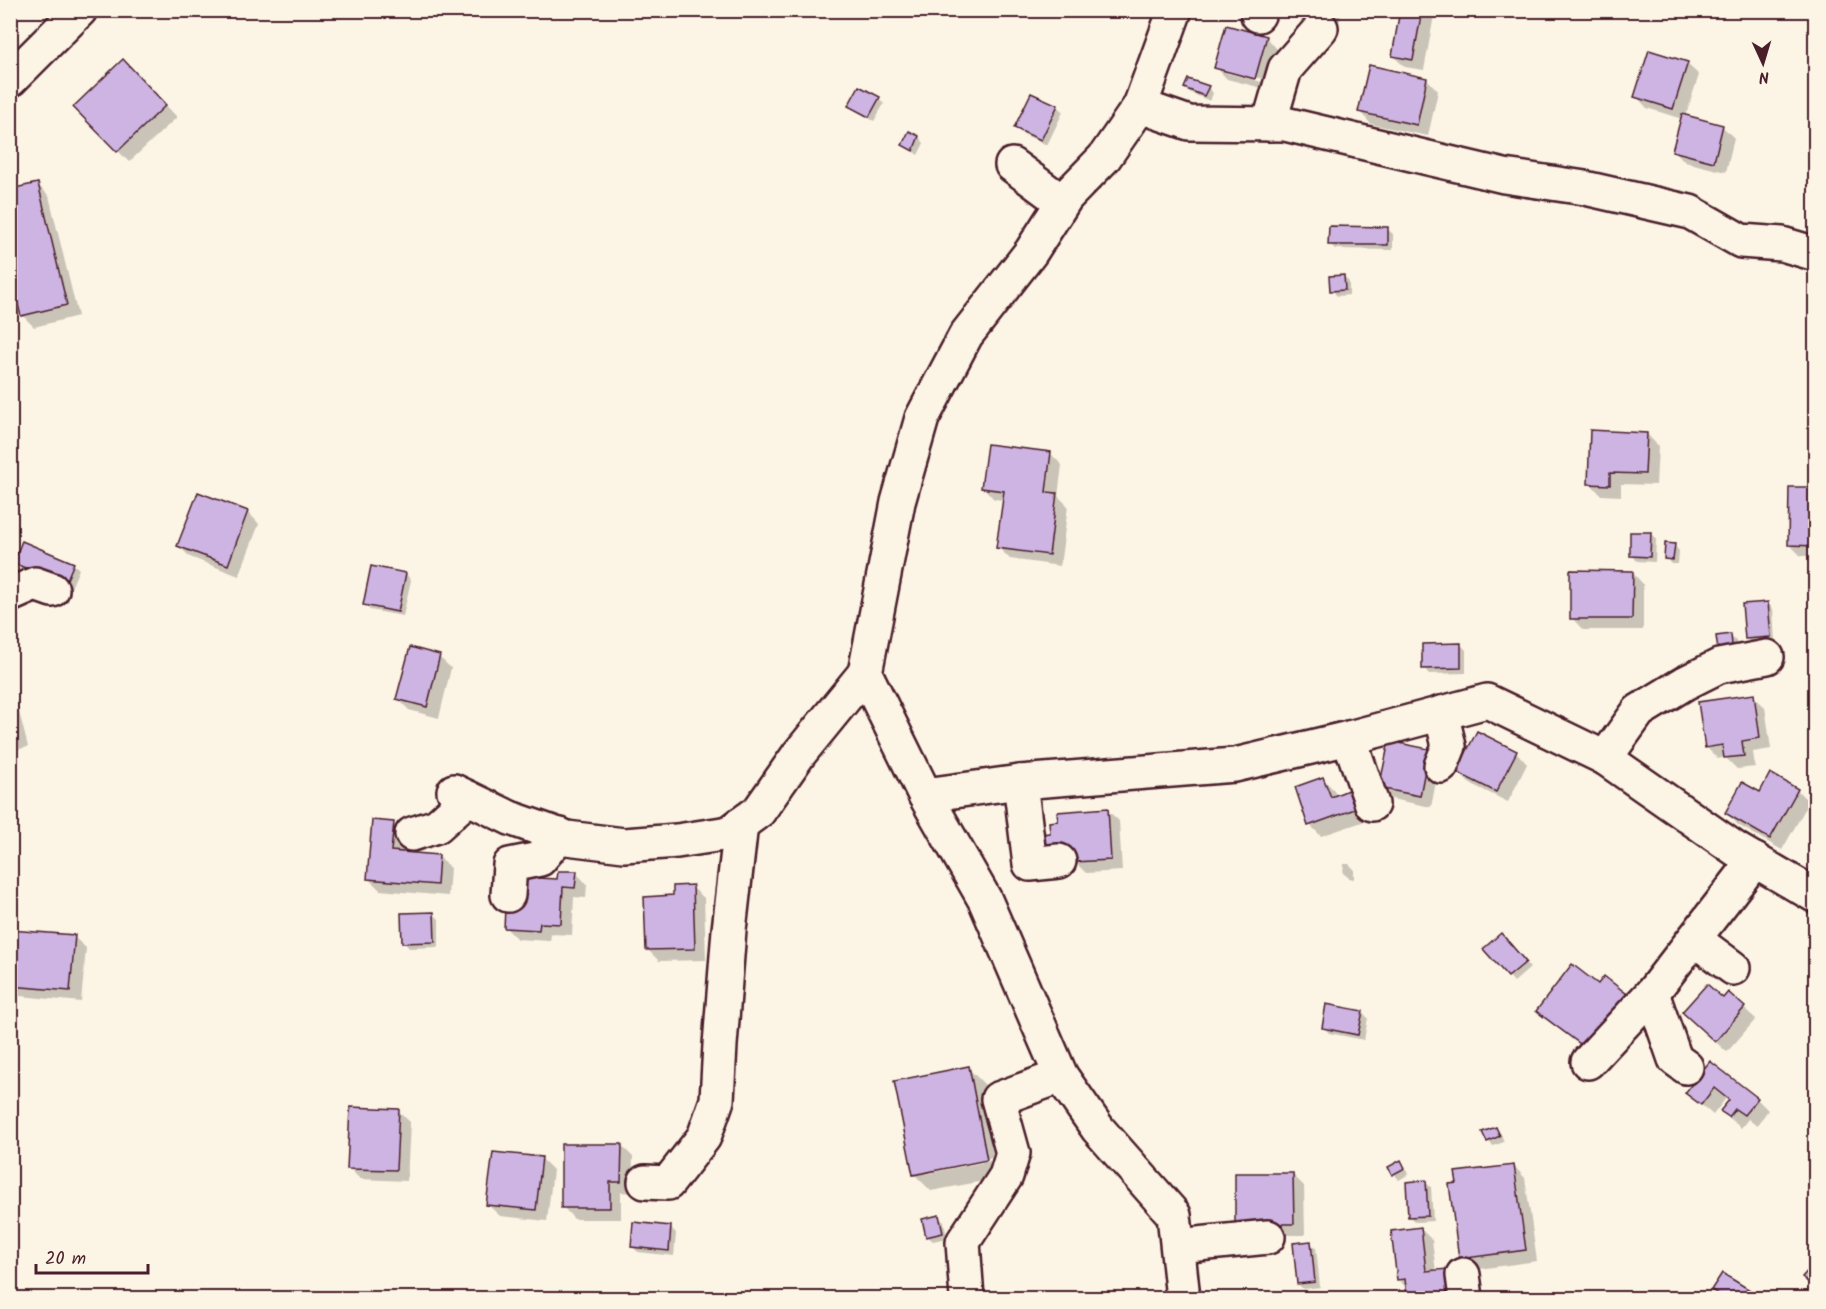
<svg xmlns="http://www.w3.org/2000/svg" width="1826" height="1309" viewBox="0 0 1826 1309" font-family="Kalam,sans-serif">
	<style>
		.shadow { fill: #0003; fill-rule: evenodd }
		.building { fill: #cdb4e3; stroke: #4a1f2b; stroke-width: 1.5 }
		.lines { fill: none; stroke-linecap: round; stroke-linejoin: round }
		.minor-casing { stroke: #4a1f2b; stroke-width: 38 }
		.minor { stroke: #fcf5e5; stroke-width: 33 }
	</style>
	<rect width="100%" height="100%" fill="#fcf5e5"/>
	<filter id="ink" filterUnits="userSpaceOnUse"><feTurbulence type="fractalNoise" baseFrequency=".0167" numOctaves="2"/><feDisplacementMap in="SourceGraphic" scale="12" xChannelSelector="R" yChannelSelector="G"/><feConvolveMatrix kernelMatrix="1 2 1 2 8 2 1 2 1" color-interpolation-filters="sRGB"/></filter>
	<g filter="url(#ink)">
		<g class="shadow">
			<path d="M1296 10H1341L1340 21 1301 15Z"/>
			<path d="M1402 10H1435L1424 70 1405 67 1393 56Z"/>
			<path d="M1266 37 1277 49 1266 89 1227 79 1216 67ZM1227 70 1263 79 1262 82 1227 73Z"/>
			<path d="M123 62 177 117 129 162 75 107Z"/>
			<path d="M1687 64 1699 75 1685 117 1723 127 1734 138 1726 172 1685 162 1674 150 1682 119 1647 108 1636 96Z"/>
			<path d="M1427 79 1438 91 1428 136 1371 124 1360 112Z"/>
			<path d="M1208 87 1213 93 1210 101 1191 93 1186 88Z"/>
			<path d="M879 98 884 104 874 121 856 111 850 106Z"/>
			<path d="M1057 106 1063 112 1047 145 1021 133 1016 127Z"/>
			<path d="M909 133 919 137 924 143 918 155 904 145Z"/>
			<path d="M37 184 49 196 78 316 34 327 22 315Z"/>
			<path d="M1387 229 1393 234V250L1335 249 1330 244Z"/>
			<path d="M1343 276 1349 282V295L1337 296 1332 290Z"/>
			<path d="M1647 434 1658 446 1656 485 1621 484V496L1601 495 1590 483Z"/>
			<path d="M1051 454 1062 465 1058 496 1068 506 1060 566 1010 559 998 547 1004 500 994 499 983 487Z"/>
			<path d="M1811 489 1816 493V556H1801L1790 545Z"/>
			<path d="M199 494 248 512 259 524 239 576 190 557 179 546Z"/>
			<path d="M1651 534 1656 539 1655 562 1637 561 1632 555Z"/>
			<path d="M1674 545 1679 551 1678 564H1671L1666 558Z"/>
			<path d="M15 563 73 564 79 569 71 588 20 568Z"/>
			<path d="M1632 572 1643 584V630H1583L1572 618Z"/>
			<path d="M406 574 411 580 403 616 370 610 365 604Z"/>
			<path d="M1768 603 1773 609 1775 642 1752 644 1746 639Z"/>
			<path d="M1730 636 1736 641 1738 662 1726 663Z"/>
			<path d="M1460 644 1466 650V673L1429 674 1424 668Z"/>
			<path d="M439 657 451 668 439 718 409 710 398 699Z"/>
			<path d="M10 676 28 747 10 751Z"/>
			<path d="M1753 696 1765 707 1771 749 1753 752 1755 767 1737 769 1725 757 1718 759 1706 747Z"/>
			<path d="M1428 750 1440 762 1431 807 1392 799 1381 788Z"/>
			<path d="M1516 752 1527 764 1508 802 1469 783 1458 772Z"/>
			<path d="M1770 775 1797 790 1809 802 1782 850 1738 825 1727 813 1760 794Z"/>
			<path d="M1323 779 1334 790 1337 796 1348 792 1359 803 1365 821 1321 836 1310 825Z"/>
			<path d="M1107 810 1119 821 1122 871 1086 873 1077 864 1056 865 1051 834Z"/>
			<path d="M393 824 405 835 403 853 439 856 450 868 448 896 380 890 368 878Z"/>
			<path d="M1344 864H1349L1354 869V879L1349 878 1343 873Z"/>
			<path d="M576 873 587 884 586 898 574 897 572 935 551 934 550 941 517 939 506 928 558 881Z"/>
			<path d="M692 887 704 898 706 960 659 961 648 950Z"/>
			<path d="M433 913 439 919V947L409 948 404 942Z"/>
			<path d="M10 931 74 937 86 948 81 1002 10 995Z"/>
			<path d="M1506 941 1530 968 1514 982 1486 949Z"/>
			<path d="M1598 986 1603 1062 1549 1022 1538 1011Z"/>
			<path d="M1728 994 1756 1019 1727 1052 1695 1024Z"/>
			<path d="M1328 1006 1363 1013 1368 1018 1364 1040 1329 1033 1324 1028Z"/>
			<path d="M1710 1063 1757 1099 1768 1110 1757 1126 1748 1119 1741 1128 1734 1122 1722 1111 1729 1101 1726 1098 1713 1115 1687 1092Z"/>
			<path d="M968 1068 985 1085 1004 1177 931 1191 914 1174ZM994 1157 995 1160 925 1174V1171Z"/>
			<path d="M398 1111 410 1122 407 1181 360 1179 349 1168Z"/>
			<path d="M1496 1128 1501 1134 1504 1142 1493 1146 1488 1141Z"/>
			<path d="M621 1145 633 1157 632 1193 621 1192V1219H574L563 1207Z"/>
			<path d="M542 1159 553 1170 547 1221 500 1216 488 1205Z"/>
			<path d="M1400 1162 1409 1174 1399 1180 1390 1168Z"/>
			<path d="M1514 1166 1525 1178 1537 1261 1472 1270 1460 1258Z"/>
			<path d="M1292 1174 1304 1186 1305 1235H1248Z"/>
			<path d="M1425 1182 1431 1187 1433 1221 1415 1222 1410 1217Z"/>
			<path d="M938 1217 944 1222 947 1238 933 1241 927 1236Z"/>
			<path d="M671 1228 676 1233 674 1256 638 1252 632 1246Z"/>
			<path d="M1421 1229 1432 1240 1436 1272 1461 1298H1409L1408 1289 1398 1279Z"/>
			<path d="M1310 1243 1316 1248 1320 1287 1303 1289 1298 1284Z"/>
			<path d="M1722 1275 1760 1298H1724L1713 1290Z"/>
		</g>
		<g class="building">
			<path d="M1400 10H1422L1413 60 1392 56Z"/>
			<path d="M1226 25 1267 36 1255 79 1214 68Z"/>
			<path d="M1649 50 1688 62 1673 109 1634 97Z"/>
			<path d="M123 59 166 105 117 152 73 107Z"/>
			<path d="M1369 65 1427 78 1417 125 1358 112Z"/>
			<path d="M1188 79 1209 86 1204 96 1184 88Z"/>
			<path d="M859 86 880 97 869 117 848 106Z"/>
			<path d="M1031 93 1058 105 1041 140 1014 128Z"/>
			<path d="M1682 114 1723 125 1714 162 1672 151Z"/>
			<path d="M909 131 919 136 913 151 902 145Z"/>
			<path d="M38 183 67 305 21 316 10 274V189Z"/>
			<path d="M1329 226 1388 227V245H1328Z"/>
			<path d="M1344 275 1345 290 1330 291 1329 276Z"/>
			<path d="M1590 430 1647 433 1645 474 1610 473V485L1588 484Z"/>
			<path d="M987 444 1051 452 1046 492 1057 493 1049 555 996 548 1004 491 981 488Z"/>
			<path d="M1789 487H1811V502H1816V546L1788 545Z"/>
			<path d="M198 492 248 511 228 565 177 546Z"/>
			<path d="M1630 532H1651L1650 557 1630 556Z"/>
			<path d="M22 541 74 563 65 584 13 563Z"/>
			<path d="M1665 543 1675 544 1673 560 1664 559Z"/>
			<path d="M371 566 406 573 398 612 363 605Z"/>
			<path d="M1570 570 1633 571 1632 619H1570Z"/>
			<path d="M1768 602 1771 637 1745 639 1742 604Z"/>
			<path d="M1731 634 1733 657 1719 658 1716 636Z"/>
			<path d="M1461 643V668L1422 669V644Z"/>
			<path d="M410 647 440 655 427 707 396 699Z"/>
			<path d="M1754 694 1760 738 1742 741 1744 756 1724 758 1722 745 1705 748 1698 702Z"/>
			<path d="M10 708 17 736 10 737Z"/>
			<path d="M1477 731 1517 751 1496 792 1456 772Z"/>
			<path d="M1389 741 1429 749 1420 796 1379 788Z"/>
			<path d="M1770 773 1798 789 1770 839 1725 813 1742 782 1760 792Z"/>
			<path d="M1323 777 1331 797 1348 790 1355 809 1308 826 1295 787Z"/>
			<path d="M1108 808 1111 860 1073 862 1043 854 1041 834 1050 833 1049 822 1058 821 1057 812Z"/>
			<path d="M372 820 394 822 391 851 439 855 437 885 367 879Z"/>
			<path d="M558 871H577L575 888 563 887 561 924 540 923 539 930 504 928 505 908 517 877 557 879Z"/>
			<path d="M693 885 695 949 646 950 644 897 673 895V886Z"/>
			<path d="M434 912 435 942 402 943 401 913Z"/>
			<path d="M10 930 75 935 70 991 10 986Z"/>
			<path d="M1501 933 1526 962 1508 977 1483 949Z"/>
			<path d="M1572 964 1598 984 1604 976 1632 998 1591 1052 1536 1011Z"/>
			<path d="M1707 984 1723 998 1728 992 1745 1007 1715 1042 1682 1012Z"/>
			<path d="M1326 1004 1363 1011 1358 1035 1322 1028Z"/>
			<path d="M1710 1061 1758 1098 1744 1115 1735 1109 1729 1117 1720 1111 1729 1100 1714 1088 1701 1105 1685 1093Z"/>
			<path d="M969 1066 987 1160 913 1175 894 1081Z"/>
			<path d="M350 1107 399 1109 396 1170 347 1169Z"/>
			<path d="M1496 1127 1500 1136 1487 1142 1482 1132Z"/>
			<path d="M561 1144H622L621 1182H610V1208H561Z"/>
			<path d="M493 1152 542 1157 536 1210 486 1205Z"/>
			<path d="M1401 1160 1405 1168 1392 1175 1388 1167Z"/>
			<path d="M1514 1165 1526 1250 1459 1259 1449 1184 1457 1183 1455 1172Z"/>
			<path d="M1235 1173H1293L1294 1224H1235Z"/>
			<path d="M1426 1180 1428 1216 1408 1217 1406 1182Z"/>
			<path d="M939 1215 943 1233 926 1237 922 1219Z"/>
			<path d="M633 1222 671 1226 669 1251 631 1247Z"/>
			<path d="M1421 1227 1426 1271 1448 1269 1451 1298H1407L1405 1279 1397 1280 1391 1231Z"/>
			<path d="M1311 1241 1315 1282 1297 1284 1293 1243Z"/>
			<path d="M1816 1262V1289L1802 1277Z"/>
			<path d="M1722 1273 1763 1298H1726L1711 1290Z"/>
		</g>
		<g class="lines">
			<defs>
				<g id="minor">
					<path d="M1175 10 1140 106 1104 158 1066 197 1031 252 966 335 922 418 898 502 865 673 925 795 985 900 1061 1076 1098 1129 1174 1215 1183 1298"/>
					<path d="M1258 15 1260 10"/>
					<path d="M10 80 80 10"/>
					<path d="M1140 106 1189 123 1285 124 1504 176 1585 188 1690 212 1741 241 1782 244 1816 254"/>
					<path d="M1269 124 1285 69 1321 28"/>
					<path d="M1012 165 1062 202"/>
					<path d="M10 595 35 584 52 590"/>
					<path d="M1441 713 1449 746 1441 766"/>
					<path d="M1349 738 1372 804"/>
					<path d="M1605 758 1639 711 1685 683 1719 666 1767 657"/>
					<path d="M1020 782 1030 864 1059 861"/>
					<path d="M454 791 510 818 567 838 624 845 677 841 729 833 759 811 799 754 865 673"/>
					<path d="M925 795 1020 782 1235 765 1349 738 1487 701 1605 758 1737 850 1816 896"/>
					<path d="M412 834 437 826 468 798"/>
					<path d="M508 895 510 865 540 859 560 835"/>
					<path d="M1694 939 1733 968"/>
					<path d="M1652 993 1675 1059 1686 1067"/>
					<path d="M1588 1062 1652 993 1755 860"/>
					<path d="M645 1182 668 1183 704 1137 717 1100 720 1045 729 930 741 824"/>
					<path d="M1178 1246 1268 1237"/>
					<path d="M1463 1275 1466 1298"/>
					<path d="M967 1298 963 1242 1006 1176 1013 1153 998 1099 1061 1076"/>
				</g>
			</defs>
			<use href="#minor" class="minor-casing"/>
			<use href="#minor" class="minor"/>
		</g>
	</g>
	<rect width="1826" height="1309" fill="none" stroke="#fcf5e5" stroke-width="36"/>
	<rect x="18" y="18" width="1790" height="1273" fill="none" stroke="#4a1f2b" stroke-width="2" filter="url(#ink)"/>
	<g transform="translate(1763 63) rotate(176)" stroke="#fcf5e5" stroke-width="4.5" paint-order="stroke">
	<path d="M0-4.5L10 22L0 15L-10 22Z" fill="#4a1f2b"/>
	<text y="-9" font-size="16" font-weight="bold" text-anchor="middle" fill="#4a1f2b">N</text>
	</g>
	<path d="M36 1264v9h112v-9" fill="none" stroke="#4a1f2b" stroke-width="3"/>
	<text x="45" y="1264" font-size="18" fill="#4a1f2b" stroke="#fcf5e5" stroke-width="4.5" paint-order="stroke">20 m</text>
</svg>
